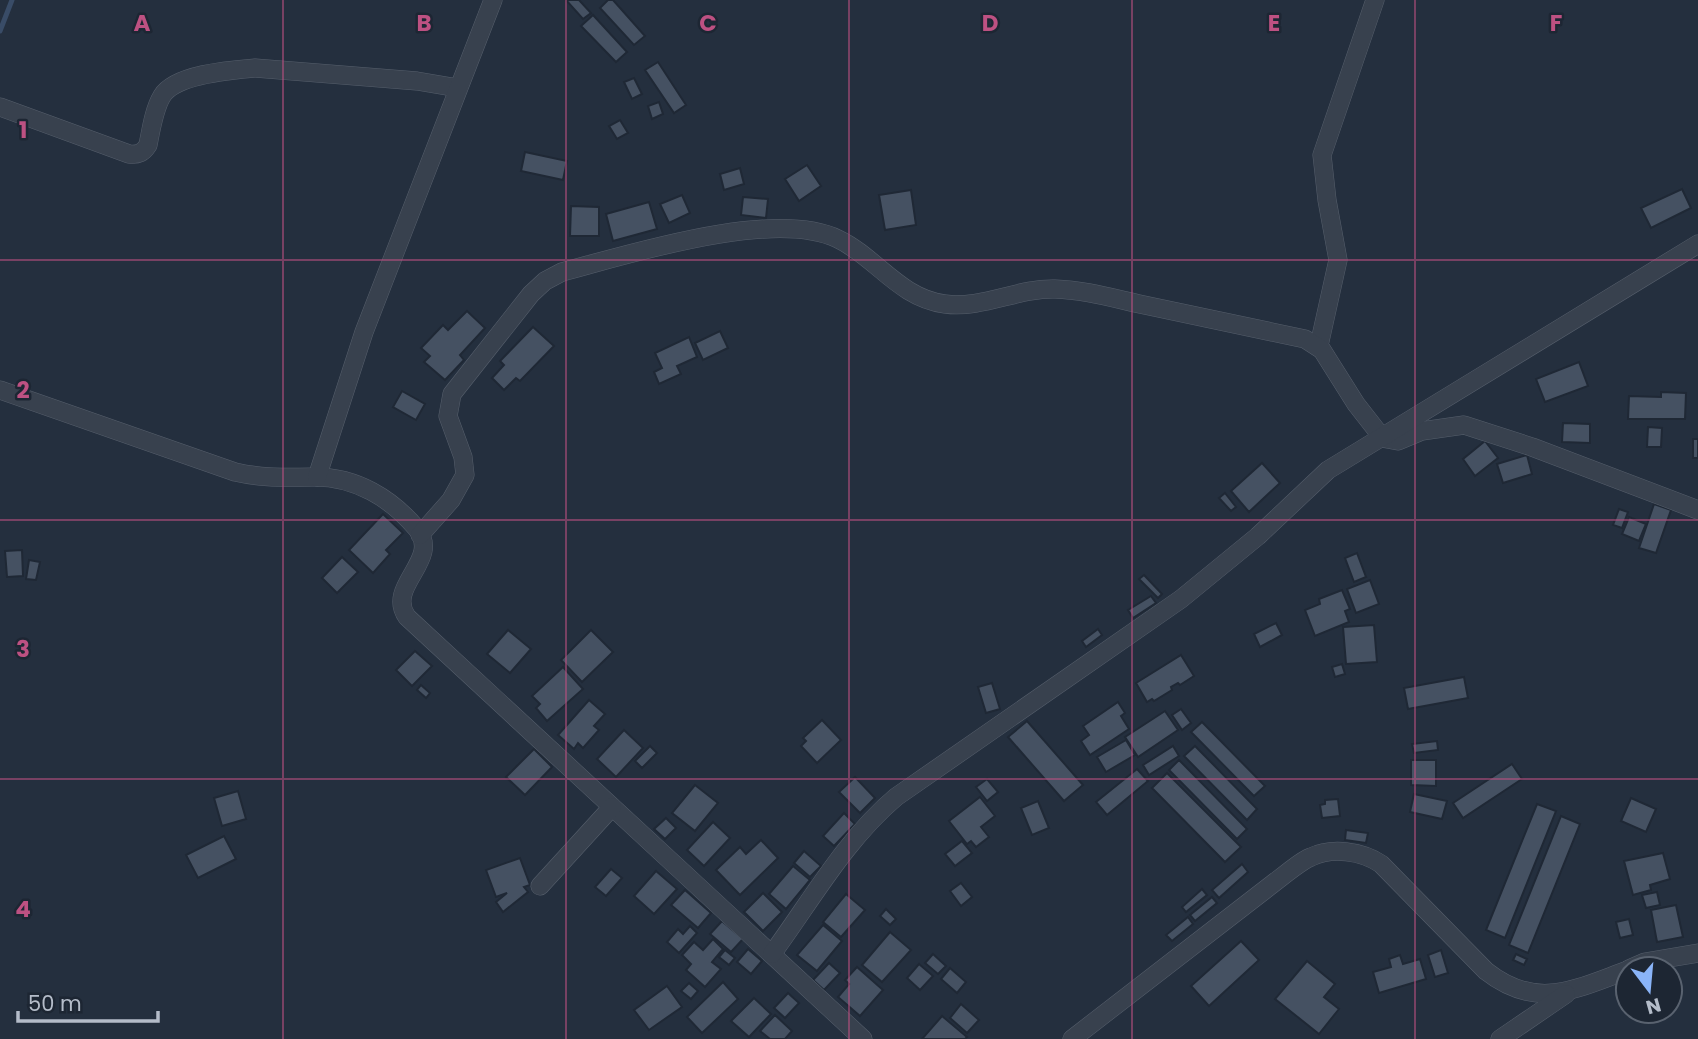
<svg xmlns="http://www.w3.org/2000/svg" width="1698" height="1039" viewBox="0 0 1698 1039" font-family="Poppins,sans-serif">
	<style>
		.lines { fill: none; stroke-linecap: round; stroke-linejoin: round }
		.stream { stroke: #394c67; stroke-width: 5 }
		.building { fill: #455162; stroke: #1f2835; stroke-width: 2 }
		.street-casing { stroke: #565f6c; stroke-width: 19 }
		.street { stroke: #38414e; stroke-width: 18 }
		.grid { fill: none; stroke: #bd5182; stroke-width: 2; stroke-opacity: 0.55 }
		.grid-label { font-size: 23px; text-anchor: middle; font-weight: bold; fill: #bd5182; stroke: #1d2633; stroke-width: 5; stroke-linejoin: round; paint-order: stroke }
	</style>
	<rect width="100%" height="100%" fill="#242f3e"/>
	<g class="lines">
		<path class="stream" d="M0 31 12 0"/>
	</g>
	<g class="building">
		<path d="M566 0H579L591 13 583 19Z"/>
		<path d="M608 0H613L645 36 634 45 600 8Z"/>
		<path d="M593 15 627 52 616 62 581 26Z"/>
		<path d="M658 62 686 105 674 113 645 70Z"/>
		<path d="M634 78 642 94 632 99 624 82Z"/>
		<path d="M659 102 663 114 652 119 648 106Z"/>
		<path d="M620 120 628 133 617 139 609 126Z"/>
		<path d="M525 152 567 161 563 180 521 171Z"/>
		<path d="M807 165 821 186 799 201 785 179Z"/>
		<path d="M740 168 744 184 724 190 720 174Z"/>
		<path d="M1682 189 1691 208 1651 228 1641 208Z"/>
		<path d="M911 190 916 225 885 230 879 195Z"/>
		<path d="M682 195 690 213 669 223 660 204Z"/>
		<path d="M743 197 768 199 766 218 741 215Z"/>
		<path d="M649 202 657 229 613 241 606 214Z"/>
		<path d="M571 206 599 207V236H570Z"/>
		<path d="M467 311 485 328 460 355 464 360 445 380 424 362 430 356 421 348 443 325 448 330Z"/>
		<path d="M533 327 554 346 520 381 516 378 504 390 492 378 504 365 500 361Z"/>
		<path d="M720 331 728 348 703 360 695 343Z"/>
		<path d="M689 337 697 357 677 366 681 374 659 384 654 372 662 368 655 353Z"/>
		<path d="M1579 362 1588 386 1545 402 1536 379Z"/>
		<path d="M402 391 425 404 416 420 393 407Z"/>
		<path d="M1661 392 1686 393 1685 419H1628L1629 396 1661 397Z"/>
		<path d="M1563 423 1590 424V443L1562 442Z"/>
		<path d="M1648 427 1662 428 1661 447H1647Z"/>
		<rect x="1693" y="439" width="5" height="19"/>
		<path d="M1485 441 1498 458 1475 476 1463 459Z"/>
		<path d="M1527 455 1532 474 1503 483 1497 464Z"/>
		<path d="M1262 463 1280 483 1249 512 1231 491Z"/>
		<path d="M1225 493 1236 507 1231 511 1219 498Z"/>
		<path d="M1654 504 1671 510 1656 553 1639 548Z"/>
		<path d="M1619 509 1628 512 1622 528 1613 525Z"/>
		<path d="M383 514 403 533 386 550 390 554 373 573 349 550Z"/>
		<path d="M1629 517 1646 524 1639 541 1622 534Z"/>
		<path d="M22 550 23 576 7 577 5 551Z"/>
		<path d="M1357 553 1366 577 1354 582 1345 558Z"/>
		<path d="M342 557 358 572 337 593 322 578Z"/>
		<path d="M29 560 40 562 36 580 26 579Z"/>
		<path d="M1144 575 1162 594 1158 598 1139 579Z"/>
		<path d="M1370 580 1379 604 1356 613 1347 589Z"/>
		<path d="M1342 590 1350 609 1345 611 1349 622 1315 636 1305 610 1320 604 1319 599Z"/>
		<path d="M1151 596 1156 603 1133 618 1128 610Z"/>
		<path d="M1276 623 1282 635 1260 647 1254 634Z"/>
		<path d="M1374 625 1377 662 1346 664 1343 627Z"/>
		<path d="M1098 629 1102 635 1086 647 1082 641Z"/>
		<path d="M508 630 531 649 510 673 487 654Z"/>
		<path d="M591 630 613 652 582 682 561 660Z"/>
		<path d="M415 651 432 666 412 686 396 670Z"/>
		<path d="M1181 655 1194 676 1180 685 1178 683 1171 687 1172 690 1154 701 1152 699 1147 702 1136 683Z"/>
		<path d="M1342 664 1345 674 1335 677 1332 667Z"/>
		<path d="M563 667 583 689 547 721 536 708 540 704 532 696Z"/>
		<path d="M1464 677 1468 698 1408 709 1404 688Z"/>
		<path d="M992 683 1000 709 986 713 978 687Z"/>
		<path d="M421 685 430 693 426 698 417 690Z"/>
		<path d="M589 700 605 714 594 726 599 730 583 748 578 743 574 749 558 735Z"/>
		<path d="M1118 702 1125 713 1121 716 1129 729 1090 755 1081 741 1089 735 1083 726Z"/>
		<path d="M1181 709 1191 723 1182 730 1172 715Z"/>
		<path d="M1165 711 1178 730 1138 757 1125 737Z"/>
		<path d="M822 720 841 740 817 763 801 746 806 741 803 738Z"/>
		<path d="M1027 721 1083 785 1064 801 1008 737Z"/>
		<path d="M1202 722 1265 786 1254 796 1191 732Z"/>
		<path d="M624 730 643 748 616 777 597 759Z"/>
		<path d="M1126 740 1135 755 1106 772 1097 757Z"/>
		<path d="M1437 741 1438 750 1414 753 1412 744Z"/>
		<path d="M650 746 657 753 642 768 635 761Z"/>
		<path d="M1173 746 1179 756 1149 775 1143 765Z"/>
		<path d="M1195 746 1257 809 1247 820 1184 756Z"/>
		<path d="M534 749 552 767 525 795 506 777Z"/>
		<path d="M1179 760 1247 829 1237 839 1169 770Z"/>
		<path d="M1411 760H1436V786L1411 785Z"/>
		<path d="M1512 764 1522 779 1463 818 1453 803Z"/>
		<path d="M1137 769 1148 781 1107 815 1096 802Z"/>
		<path d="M1167 773 1241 847 1225 862 1152 788Z"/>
		<path d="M855 777 875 798 860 813 839 792Z"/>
		<path d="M987 779 998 792 987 801 976 787Z"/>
		<path d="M695 785 718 803 695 831 672 813Z"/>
		<path d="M238 791 246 819 222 826 214 798Z"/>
		<path d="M1414 794 1447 801 1442 819 1410 812Z"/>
		<path d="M980 797 995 816 981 827 989 837 976 847 971 841 967 844 949 821Z"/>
		<path d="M1631 798 1656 809 1646 832 1621 821Z"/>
		<path d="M1338 799 1340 816 1322 818 1320 805 1325 804V800Z"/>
		<path d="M1038 801 1049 828 1032 835 1021 808Z"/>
		<path d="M1537 804 1556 811 1505 938 1486 930Z"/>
		<path d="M844 813 855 824 834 846 823 836Z"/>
		<path d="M1561 816 1580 824 1528 953 1509 945Z"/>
		<path d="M666 818 676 828 665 839 654 829Z"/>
		<path d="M713 822 730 838 704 866 687 850Z"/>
		<path d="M1346 830 1368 833 1366 843 1345 840Z"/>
		<path d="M224 836 236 859 198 878 186 855Z"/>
		<path d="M761 840 778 858 740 895 716 870 740 847 746 854Z"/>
		<path d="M962 841 972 853 955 866 945 854Z"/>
		<path d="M804 851 821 866 810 877 794 863Z"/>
		<path d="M1663 853 1670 879 1650 885 1651 890 1633 895 1624 861Z"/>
		<path d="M520 858 530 885 524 887 528 892 503 912 496 902 507 893 496 897 486 870Z"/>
		<path d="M1242 864 1248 872 1219 898 1212 890Z"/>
		<path d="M793 866 810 880 786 909 769 894Z"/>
		<path d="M611 869 622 878 606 896 595 887Z"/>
		<path d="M656 871 677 889 654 914 634 896Z"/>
		<path d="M961 883 972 897 961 906 950 891Z"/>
		<path d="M1202 889 1207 895 1186 912 1182 907Z"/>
		<path d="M685 890 711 913 698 928 671 905Z"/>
		<path d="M1657 892 1660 905 1646 908 1642 895Z"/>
		<path d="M763 893 782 912 763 931 744 912Z"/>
		<path d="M846 894 865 910 841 937 823 922Z"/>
		<path d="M1212 897 1217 903 1195 921 1190 915Z"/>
		<path d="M1676 905 1683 937 1657 942 1651 910Z"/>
		<path d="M886 909 896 919 890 925 880 916Z"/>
		<path d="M1188 917 1193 924 1172 941 1166 935Z"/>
		<path d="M1629 919 1633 935 1620 938 1616 922Z"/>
		<path d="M722 921 743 939 731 952 710 934Z"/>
		<path d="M823 925 842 941 817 971 797 955Z"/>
		<path d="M690 926 697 933 679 953 667 942 678 929 683 934Z"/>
		<path d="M890 932 911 950 882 982 862 965Z"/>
		<path d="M713 939 723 949 712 962 721 969 705 987 686 970 691 964 682 955 694 942 703 950Z"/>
		<path d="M1241 941 1259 960 1209 1006 1191 986Z"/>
		<path d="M748 949 762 961 751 974 737 962Z"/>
		<path d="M725 950 735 958 729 965 719 957Z"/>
		<path d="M1441 950 1448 973 1435 977 1428 955Z"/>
		<path d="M933 954 946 966 938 974 925 963Z"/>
		<path d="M1516 954 1527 959 1524 965 1513 960Z"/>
		<path d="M1400 955 1403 964 1420 959 1426 979 1379 993 1373 972 1391 967 1389 959Z"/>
		<path d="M1307 961 1335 984 1324 997 1339 1009 1319 1034 1275 999Z"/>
		<path d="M829 963 840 973 824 990 813 980Z"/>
		<path d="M919 964 933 976 920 990 907 978Z"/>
		<path d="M857 967 883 990 860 1016 838 997 849 984 845 980Z"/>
		<path d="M950 968 966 982 957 993 941 979Z"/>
		<path d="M723 982 738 999 702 1033 687 1017Z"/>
		<path d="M689 983 698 991 691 999 681 991Z"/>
		<path d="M667 986 682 1007 649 1030 634 1010Z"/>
		<path d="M788 993 799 1003 785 1018 774 1008Z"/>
		<path d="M754 998 771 1014 749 1037 731 1021Z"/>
		<path d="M961 1004 979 1020 967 1033 950 1018Z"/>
		<path d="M775 1015 792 1031 785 1039H770L760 1031Z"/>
		<path d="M942 1016 967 1037 965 1039H922Z"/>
	</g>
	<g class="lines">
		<defs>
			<g id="street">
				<path d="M0 107 129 154C138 155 143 153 148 145 151 130 154 109 162 96 175 74 231 70 255 68L417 81 458 88"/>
				<path d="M1317 345 1320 341 1338 260 1327 200 1322 155 1375 0"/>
				<path d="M0 390 235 472C266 479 285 477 315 477 356 477 391 498 417 529 442 560 385 586 407 617L863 1039"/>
				<path d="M317 477 364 332 493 0"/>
				<path d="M420 535 451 500 465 475 463 457 448 416 452 394 531 294 545 281 562 272C630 254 774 208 838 239 876 257 899 298 945 304 982 309 1018 288 1055 289 1087 290 1119 300 1149 306 1201 317 1253 328 1305 339L1322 350 1356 404 1381 436 1387 439 1398 441 1422 431 1464 425 1532 447 1698 510"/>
				<path d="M540 886 612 807"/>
				<path d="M772 954C811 901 845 840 896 797L1181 599 1258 536 1328 470 1698 244"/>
				<path d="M1629 969 1645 962 1698 953"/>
				<path d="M1072 1039 1288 872C1295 867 1303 860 1311 857 1332 847 1362 851 1381 864L1486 971C1537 1011 1575 989 1628 970"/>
				<path d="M1500 1039 1566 994"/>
			</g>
		</defs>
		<use href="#street" class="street-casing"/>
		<use href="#street" class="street"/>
	</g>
	<path class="grid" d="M283 0V1039M566 0V1039M849 0V1039M1132 0V1039M1415 0V1039M0 260H1698M0 520H1698M0 779H1698"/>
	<g class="grid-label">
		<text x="142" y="31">A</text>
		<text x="424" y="31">B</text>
		<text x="708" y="31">C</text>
		<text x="990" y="31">D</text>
		<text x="1274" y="31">E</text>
		<text x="1556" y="31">F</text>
		<text x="23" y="138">1</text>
		<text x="23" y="398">2</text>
		<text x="23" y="657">3</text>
		<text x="23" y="917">4</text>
	</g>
	<g transform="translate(1649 990) rotate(164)"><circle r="33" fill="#1d2633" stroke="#59626f" stroke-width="2"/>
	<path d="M0-5L12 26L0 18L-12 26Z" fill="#8ab4f8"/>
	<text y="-10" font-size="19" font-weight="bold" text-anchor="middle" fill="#b4bcc9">N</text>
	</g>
	<path d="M18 1011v10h140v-10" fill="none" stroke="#b4bcc9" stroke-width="3.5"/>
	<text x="28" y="1011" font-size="21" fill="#b4bcc9" stroke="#1d2633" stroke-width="5" paint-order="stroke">50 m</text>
</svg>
